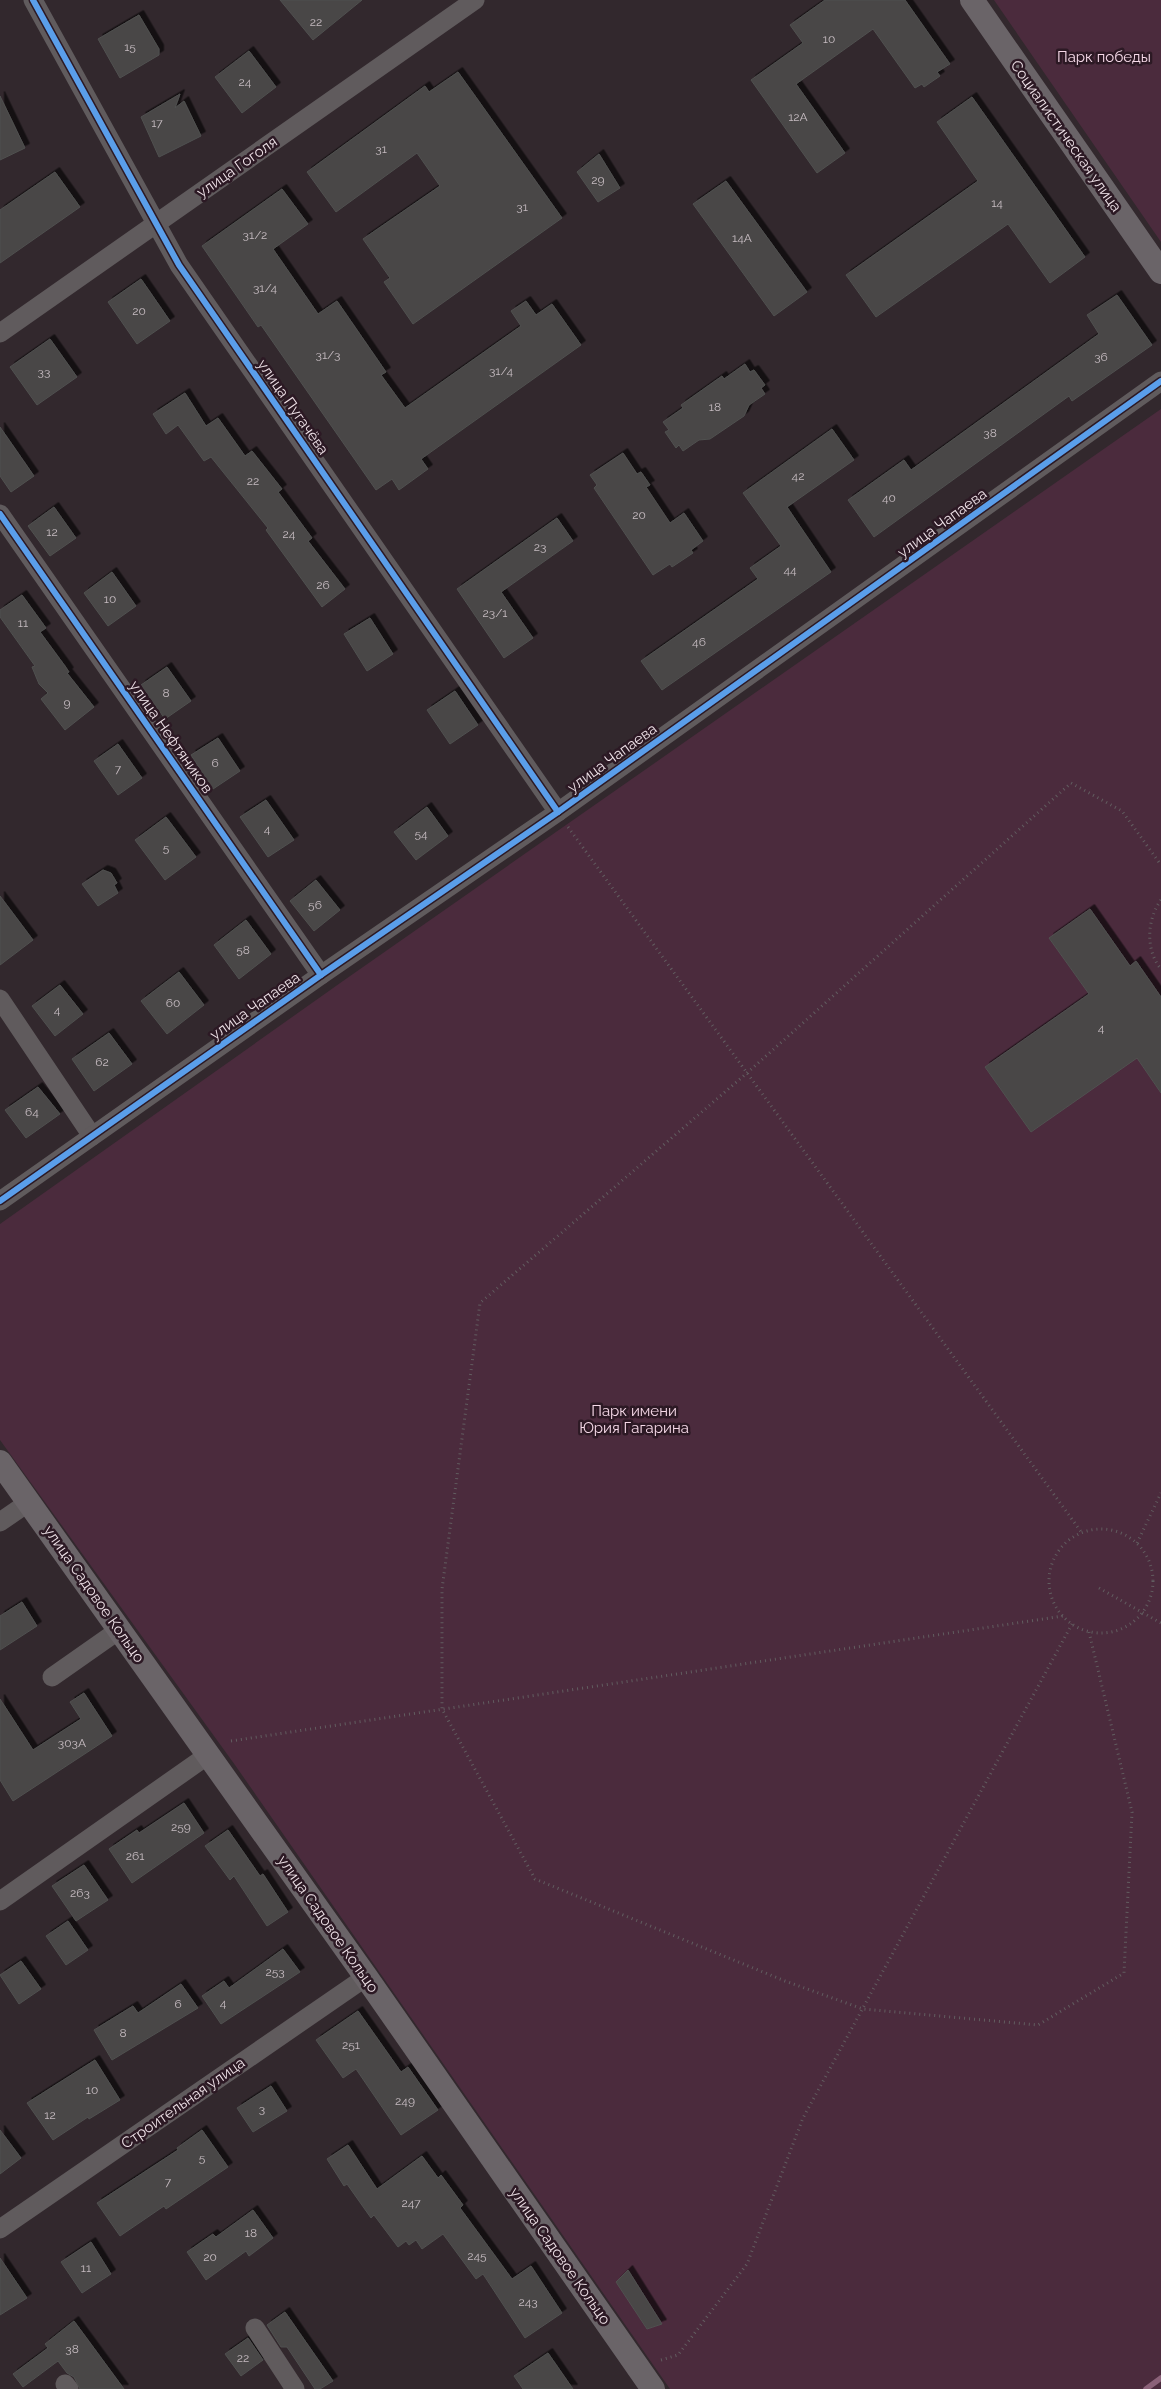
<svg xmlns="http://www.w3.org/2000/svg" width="1161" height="2389" viewBox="0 0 1161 2389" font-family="Raleway,sans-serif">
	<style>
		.green { fill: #4b2b3d }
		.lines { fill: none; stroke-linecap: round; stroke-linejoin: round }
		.stream { stroke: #8b6279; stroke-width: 5.5 }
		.building { fill: #484646; stroke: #505150; filter: url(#shadow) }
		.path { stroke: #625d60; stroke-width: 3; stroke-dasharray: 1 4; stroke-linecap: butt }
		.minor { stroke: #605b5d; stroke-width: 19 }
		.major { stroke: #6a6468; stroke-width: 24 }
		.cycleway-casing { stroke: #2c1924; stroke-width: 9 }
		.cycleway { stroke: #5a9eea; stroke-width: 6 }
		.labels { text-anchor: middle; stroke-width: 5; stroke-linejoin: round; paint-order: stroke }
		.number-label { font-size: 12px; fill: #c5bbc0 }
		.park-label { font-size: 15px; fill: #f6d9e8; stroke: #2c1924 }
		.street-label { font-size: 15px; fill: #efe2e8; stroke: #2c1924 }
	</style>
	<defs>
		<filter id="shadow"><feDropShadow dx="4.5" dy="-4.5" stdDeviation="0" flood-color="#0009"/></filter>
	</defs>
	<rect width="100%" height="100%" fill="#32282d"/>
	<g class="green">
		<path d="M994 0H1161V242Z"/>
		<path d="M1161 409V2389H670L235 1765 0 1440V1224L343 981Z"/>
	</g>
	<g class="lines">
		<path class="stream" d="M1146 2389 1161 2378"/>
	</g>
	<g class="building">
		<path d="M280 0H362L313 40Z"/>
		<path d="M825 0H905L950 64 937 72 940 76 924 87 922 84 915 88 873 29 796 84 845 153 817 173 751 80 803 43 790 25Z"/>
		<path d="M139 15 159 49V55L120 78 98 39Z"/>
		<path d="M249 51 276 87 242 113 215 77Z"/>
		<path d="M458 72 562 218 413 324 384 282 390 278 363 239 440 186 417 153 336 212 307 172 425 86 429 92Z"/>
		<path d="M180 94 175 108 184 101 201 136 159 157 141 117Z"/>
		<path d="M0 96 25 148 0 160Z"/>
		<path d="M972 97 1085 257 1050 283 1008 224 876 317 846 275 978 181 937 122Z"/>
		<path d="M599 154 620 188 598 202 577 172Z"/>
		<path d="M55 172 80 207 0 263V210Z"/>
		<path d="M726 181 807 292 774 316 693 204Z"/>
		<path d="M282 189 308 224 273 249 318 314 337 301 386 372 381 375 405 408 521 326 511 311 526 301 536 315 552 304 581 345 421 459 428 469 399 490 392 479 376 490 261 325 258 327 202 246Z"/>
		<path d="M141 279 170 321 137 344 108 302Z"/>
		<path d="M1117 295 1152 345 1072 401 1069 396 874 537 848 500 904 460 911 470 1099 334 1087 315Z"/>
		<path d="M50 339 77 377 37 405 10 367Z"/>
		<path d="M745 364 750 372 754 370 765 385 761 388 765 394 749 405 744 416 710 439 699 440 683 451 679 445 676 448 665 432 669 430 663 422 683 408 681 405 722 376 724 379Z"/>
		<path d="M185 393 206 426 218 418 245 456 252 451 282 489 278 492 312 538 308 541 345 589 322 607 266 530 268 528 211 457 204 461 178 425 166 434 153 414Z"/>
		<path d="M0 427 34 476 11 492 0 476Z"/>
		<path d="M832 429 854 460 787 507 831 572 662 690 641 661 758 579 750 568 781 546 743 493Z"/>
		<path d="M623 453 637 474 641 472 650 485 646 487 670 523 684 513 703 541 691 550 693 553 672 567 670 564 653 575 594 488 597 485 590 475Z"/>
		<path d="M54 507 76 538 50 556 28 526Z"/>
		<path d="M557 518 573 541 501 592 533 638 504 658 457 589Z"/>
		<path d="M112 572 136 606 108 626 84 593Z"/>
		<path d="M22 595 46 628 40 632 65 666 69 672 67 673 94 707 65 730 41 699 48 693 39 684 32 667 35 666 0 617V610Z"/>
		<path d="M370 618 393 654 367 671 344 634Z"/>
		<path d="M167 667 191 701 165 719 141 685Z"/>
		<path d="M455 691 478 725 450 744 427 710Z"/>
		<path d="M218 738 240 771 213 789 191 755Z"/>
		<path d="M118 744 142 778 118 795 94 761Z"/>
		<path d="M266 800 294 840 268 857 240 817Z"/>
		<path d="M427 807 448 836 416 860 394 832Z"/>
		<path d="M166 817 196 857 165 880 135 840Z"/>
		<path d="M103 870 111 873 117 883 114 885 118 893 98 906 82 884Z"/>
		<path d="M316 880 340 910 314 931 290 901Z"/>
		<path d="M0 896 33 940 0 965Z"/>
		<path d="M1090 909 1130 966 1136 961 1161 997V1093L1137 1058 1031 1132 985 1067 1089 994 1049 938Z"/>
		<path d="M246 920 271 954 239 979 214 945Z"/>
		<path d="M179 972 204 1005 167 1034 141 1001Z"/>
		<path d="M60 985 83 1014 55 1036 32 1006Z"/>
		<path d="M109 1033 132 1064 94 1091 72 1059Z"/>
		<path d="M38 1087 60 1114 26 1138 5 1110Z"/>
		<path d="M22 1602 37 1626 0 1650V1616Z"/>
		<path d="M84 1693 112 1736 13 1801 0 1780V1699L33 1750 81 1719 70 1702Z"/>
		<path d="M184 1803 204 1833 132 1883 109 1849 137 1830 139 1833Z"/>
		<path d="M228 1830 260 1876 263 1874 288 1912 267 1926 234 1876 230 1880 205 1846Z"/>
		<path d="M84 1865 108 1900 76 1921 52 1886Z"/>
		<path d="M68 1921 88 1950 66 1965 46 1936Z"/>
		<path d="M283 1949 300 1972 221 2024 202 1996 224 1981 229 1988Z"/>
		<path d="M21 1961 41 1989 19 2004 0 1975Z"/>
		<path d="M181 1984 198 2008 112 2060 94 2030 133 2006 138 2013Z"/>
		<path d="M358 2011 401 2072 408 2067 438 2110 401 2135 356 2069 343 2078 316 2040Z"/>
		<path d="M95 2060 120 2100 89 2119 88 2117 53 2140 27 2103Z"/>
		<path d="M271 2086 287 2111 253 2132 237 2108Z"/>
		<path d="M0 2130 21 2158 0 2174Z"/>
		<path d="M202 2130 228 2167 166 2209 164 2206 120 2236 97 2203 178 2150 177 2148Z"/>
		<path d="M348 2145 377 2189 422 2156 438 2178 441 2175 463 2205 460 2208 512 2279 531 2266 562 2313 525 2338 483 2274 476 2279 443 2234 422 2249 416 2240 409 2245 406 2241 398 2247 374 2215 371 2218 347 2184 344 2186 327 2159Z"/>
		<path d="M253 2210 273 2238 249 2256 246 2251 206 2280 187 2252 213 2234 216 2237Z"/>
		<path d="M91 2242 111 2274 82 2293 61 2262Z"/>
		<path d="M0 2258 27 2298 0 2315Z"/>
		<path d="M628 2270 662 2324 647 2329 616 2282Z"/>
		<path d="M285 2312 333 2381 320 2389H315L287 2347H281L267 2325Z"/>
		<path d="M74 2321 124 2389H80L74 2377 67 2373 58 2361 23 2387 13 2374 48 2348 45 2344Z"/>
		<path d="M248 2338 263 2360 241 2376 225 2354Z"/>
		<path d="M548 2353 573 2389H523L514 2376Z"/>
	</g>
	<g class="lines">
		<g class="path">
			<path d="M568 827 1082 1533"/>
			<path d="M1161 900C1147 919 1145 950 1161 969"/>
			<circle cx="1101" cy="1581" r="52"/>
			<path d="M1137 1543 1161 1493"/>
			<path d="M1099 1588 1161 1623"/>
			<path d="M1089 1632 1132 1812 1124 1973 1038 2025 863 2009 785 1981 535 1879 442 1709V1589L480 1303 747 1073 1071 783 1122 811 1161 865"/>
			<path d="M231 1741 1063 1616"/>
			<path d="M661 2360 678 2355 747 2264 803 2118 1072 1624"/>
		</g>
		<g class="minor">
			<path d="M33 0 179 265 558 812"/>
			<path d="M0 333 475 0"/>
			<path d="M0 514 321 975"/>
			<path d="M0 999 92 1136"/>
			<path d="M0 1201 321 975 558 812 1161 381"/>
			<path d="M0 1522 29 1502"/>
			<path d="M52 1677 119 1630"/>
			<path d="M0 1901 208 1755"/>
			<path d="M0 2229 366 1977"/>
			<path d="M255 2328 295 2389"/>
			<path d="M65 2384 69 2389"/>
		</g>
		<g class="major">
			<path d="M972 0 1161 272"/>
			<path d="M0 1462 366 1977 653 2389"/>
		</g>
		<defs>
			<g id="cycleway">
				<path d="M33 0 179 265 558 812"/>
				<path d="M0 514 321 975"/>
				<path d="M0 1201 321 975 558 812 1161 381"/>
			</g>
		</defs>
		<use href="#cycleway" class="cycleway-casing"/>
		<use href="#cycleway" class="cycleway"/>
	</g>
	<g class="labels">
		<g class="number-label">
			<text x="316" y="26">22</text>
			<text x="829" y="43">10</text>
			<text x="130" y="51">15</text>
			<text x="245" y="86">24</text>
			<text x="798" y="121">12А</text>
			<text x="157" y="127">17</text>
			<text x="381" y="153">31</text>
			<text x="598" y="184">29</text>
			<text x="997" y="207">14</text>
			<text x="522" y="211">31</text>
			<text x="255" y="239">31/2</text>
			<text x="742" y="242">14А</text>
			<text x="265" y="292">31/4</text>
			<text x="139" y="315">20</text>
			<text x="328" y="359">31/3</text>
			<text x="1101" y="361">36</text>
			<text x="501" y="375">31/4</text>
			<text x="44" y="376">33</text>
			<text x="715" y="411">18</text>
			<text x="990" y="437">38</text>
			<text x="798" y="480">42</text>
			<text x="253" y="485">22</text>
			<text x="889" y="502">40</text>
			<text x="639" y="519">20</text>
			<text x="52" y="536">12</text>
			<text x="289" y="538">24</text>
			<text x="540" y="551">23</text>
			<text x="790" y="574">44</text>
			<text x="323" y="589">26</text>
			<text x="110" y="603">10</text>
			<text x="495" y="617">23/1</text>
			<text x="23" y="627">11</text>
			<text x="699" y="646">46</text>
			<text x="166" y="697">8</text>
			<text x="67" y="707">9</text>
			<text x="215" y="767">6</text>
			<text x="118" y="773">7</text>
			<text x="267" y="833">4</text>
			<text x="421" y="838">54</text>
			<text x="166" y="852">5</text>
			<text x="315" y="909">56</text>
			<text x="243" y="954">58</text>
			<text x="173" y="1007">60</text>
			<text x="57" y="1014">4</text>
			<text x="1101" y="1032">4</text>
			<text x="102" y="1066">62</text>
			<text x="32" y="1116">64</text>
			<text x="72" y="1747">303А</text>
			<text x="181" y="1831">259</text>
			<text x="135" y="1860">261</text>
			<text x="80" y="1897">263</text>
			<text x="275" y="1976">253</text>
			<text x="223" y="2007">4</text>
			<text x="178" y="2008">6</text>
			<text x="123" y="2037">8</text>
			<text x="351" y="2049">251</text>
			<text x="92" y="2094">10</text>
			<text x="405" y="2105">249</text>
			<text x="262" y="2113">3</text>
			<text x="50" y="2119">12</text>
			<text x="202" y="2162">5</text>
			<text x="168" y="2186">7</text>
			<text x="411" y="2207">247</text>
			<text x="251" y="2237">18</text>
			<text x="477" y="2260">245</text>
			<text x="210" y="2261">20</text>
			<text x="86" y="2272">11</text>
			<text x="528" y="2306">243</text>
			<text x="72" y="2353">38</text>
			<text x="243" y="2362">22</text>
		</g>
		<g class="park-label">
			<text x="1104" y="62">Парк победы</text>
			<text x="634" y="1416">Парк имени<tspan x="634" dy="17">Юрия Гагарина</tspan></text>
		</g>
		<g class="street-label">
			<text transform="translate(1066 136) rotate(55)" y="5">Социалистическая улица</text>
			<text transform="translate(237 167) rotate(-35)" y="5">улица Гоголя</text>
			<text transform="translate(293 407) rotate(55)" y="5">улица Пугачёва</text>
			<text transform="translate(942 523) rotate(-36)" y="5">улица Чапаева</text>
			<text transform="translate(171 737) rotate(55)" y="5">улица Нефтяников</text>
			<text transform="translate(612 758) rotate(-36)" y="5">улица Чапаева</text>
			<text transform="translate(255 1006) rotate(-35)" y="5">улица Чапаева</text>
			<text transform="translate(94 1594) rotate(55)" y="5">улица Садовое Кольцо</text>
			<text transform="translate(328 1924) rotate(55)" y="5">улица Садовое Кольцо</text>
			<text transform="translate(183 2103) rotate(-35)" y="5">Строительная улица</text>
			<text transform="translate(560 2256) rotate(55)" y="5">улица Садовое Кольцо</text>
		</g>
	</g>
</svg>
